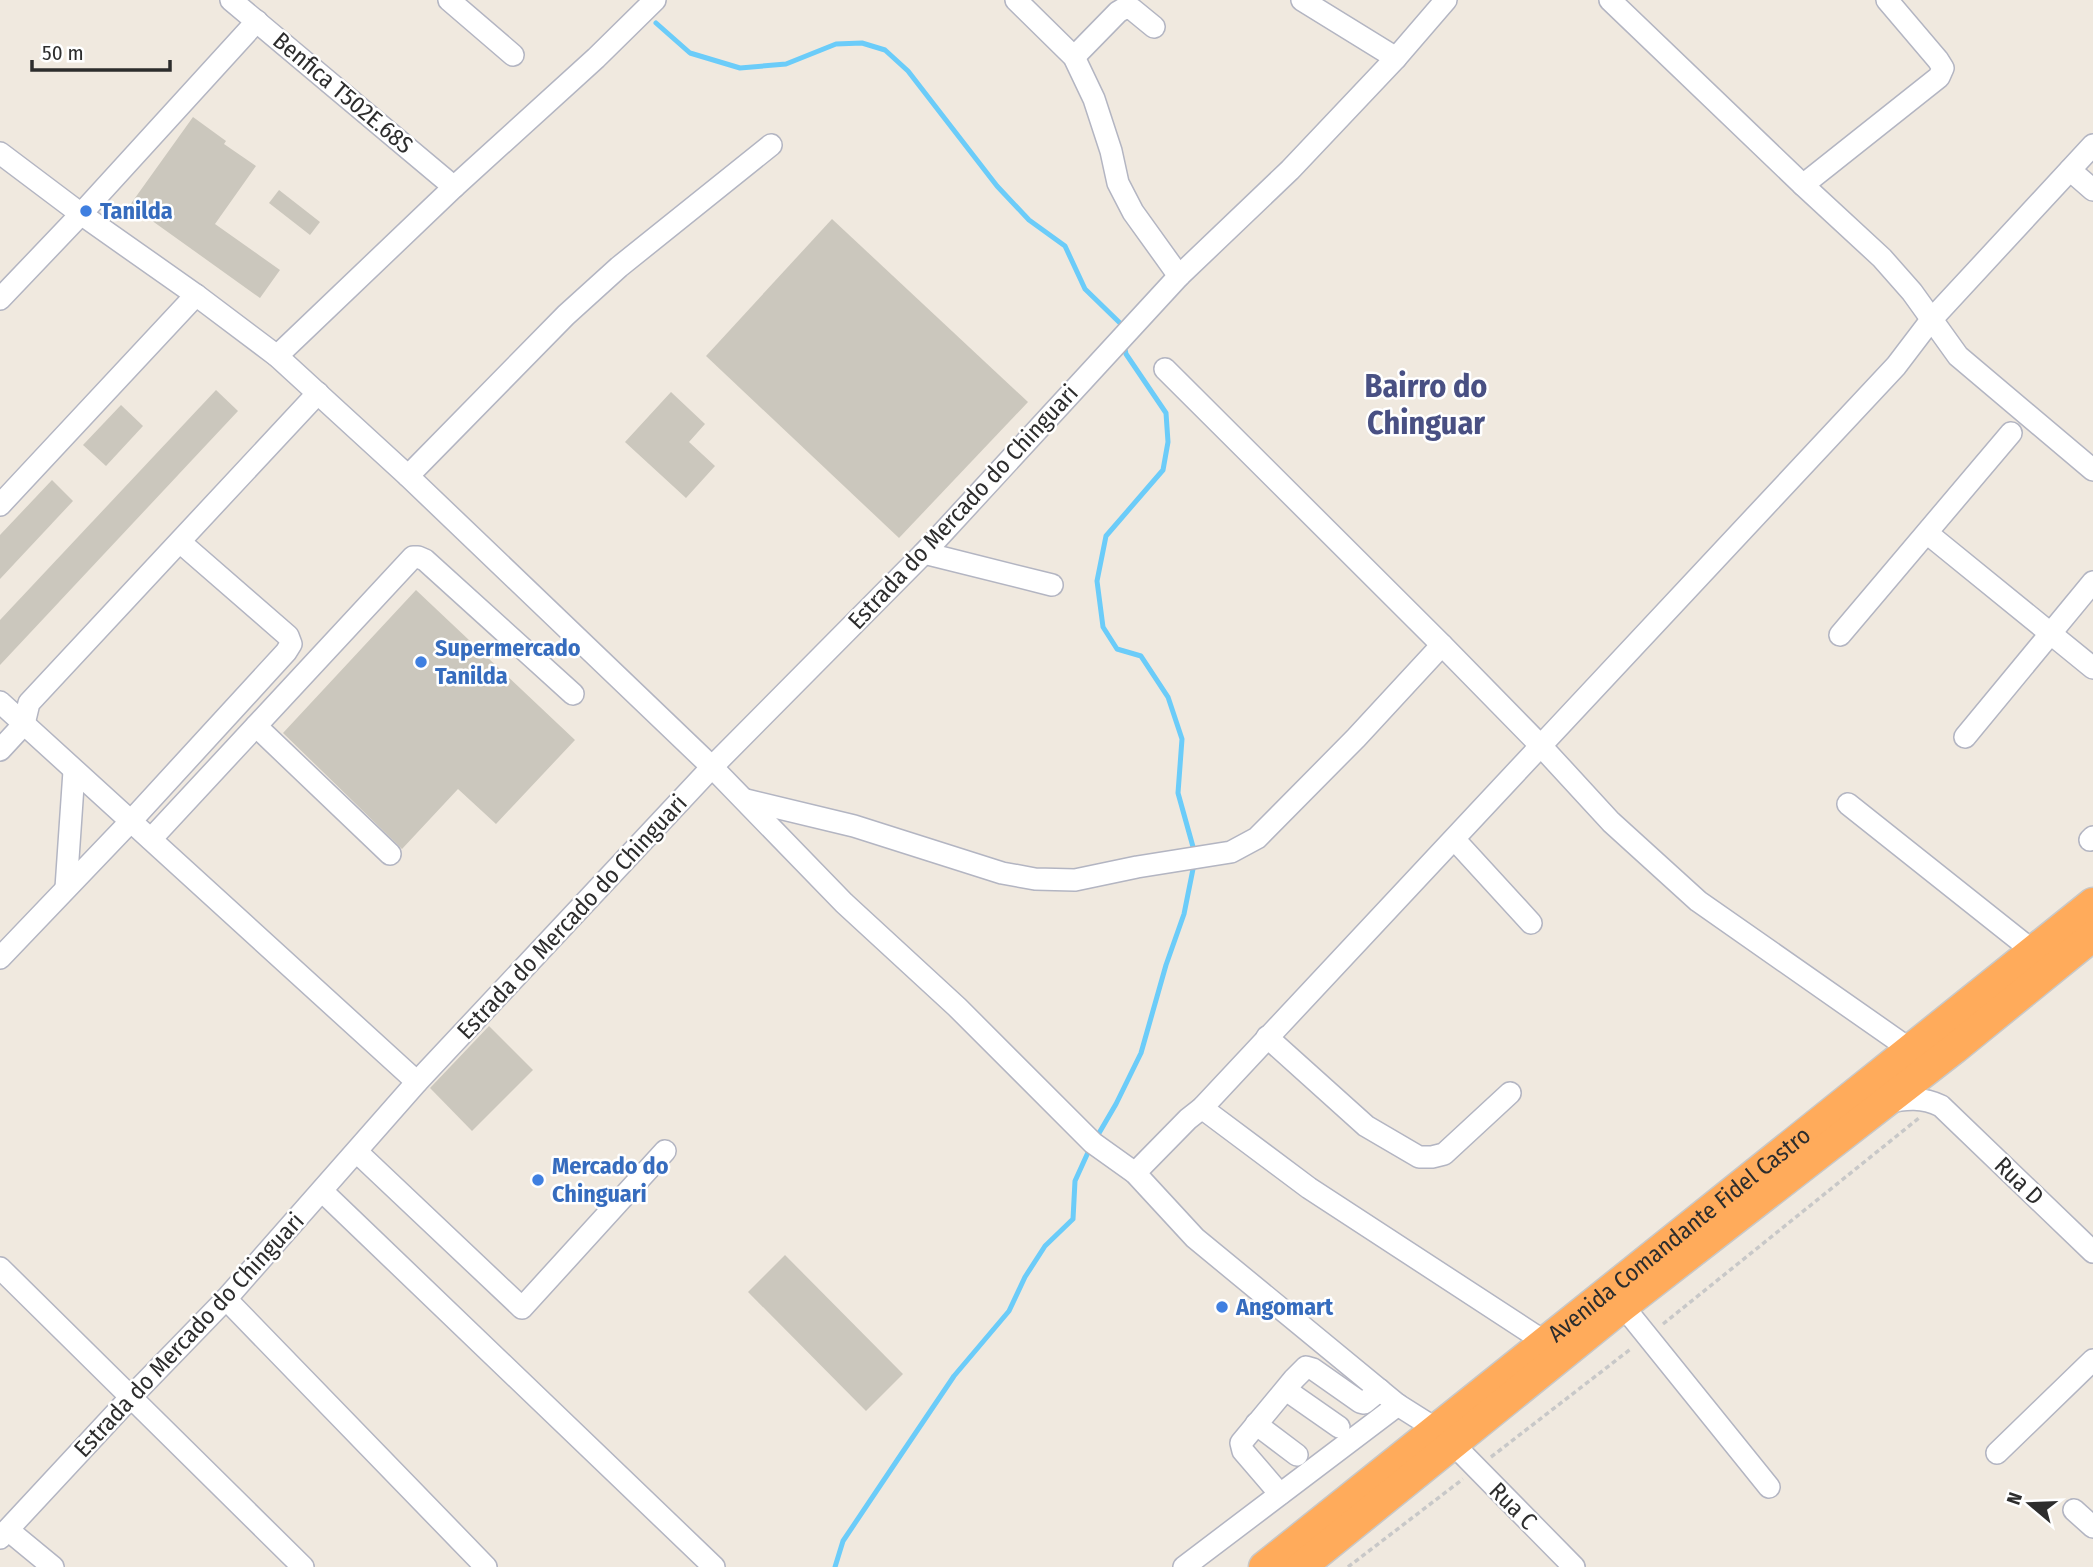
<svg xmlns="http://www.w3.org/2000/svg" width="2093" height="1567" viewBox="0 0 2093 1567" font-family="'Fira Sans Condensed',sans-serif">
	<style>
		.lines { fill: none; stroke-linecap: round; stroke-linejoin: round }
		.stream { stroke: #6bccf9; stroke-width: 5 }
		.building { fill: #cbc7bd }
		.minor-casing { stroke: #b3b5c2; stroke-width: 24 }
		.highway-casing { stroke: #c8c8c8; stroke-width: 33 }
		.path { stroke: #c8c8c8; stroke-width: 3.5; stroke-dasharray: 5 3.5; stroke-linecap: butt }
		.minor { stroke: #fff; stroke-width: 21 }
		.highway { stroke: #ffab5b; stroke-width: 30 }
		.shop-dot { fill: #3f7fe0; stroke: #fff; stroke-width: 2.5 }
		.labels { text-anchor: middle; stroke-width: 5; stroke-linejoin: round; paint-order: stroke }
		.street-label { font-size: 24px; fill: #2d2d2d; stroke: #fff }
		.shop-label { font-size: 24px; font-weight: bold; fill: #366cbe; stroke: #fff; text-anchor: start }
		.district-label { font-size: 32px; font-weight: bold; fill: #495083; stroke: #fff }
	</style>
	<rect width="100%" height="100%" fill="#f0e9df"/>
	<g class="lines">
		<g class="stream">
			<path d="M656 23 690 53 740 68 786 64 836 44 862 43 885 50 908 71 997 186 1029 220 1065 246 1085 289 1121 324 1122 331"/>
			<path d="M1124 344 1126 354 1166 413 1168 442 1163 470 1106 536 1097 581 1103 627 1117 649 1141 656 1168 697 1182 739 1178 793 1195 854"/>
			<path d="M1095 1140 1116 1104 1141 1053 1166 965 1184 914 1194 864"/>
			<path d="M835 1567 843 1541 898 1459 954 1376 1009 1311 1025 1277 1045 1246 1073 1219 1075 1181 1090 1148"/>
		</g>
	</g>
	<g class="building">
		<path d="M193 117 226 141 224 144 256 166 215 224 280 270 260 298 130 205Z"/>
		<path d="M279 190 320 222 310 235 269 203Z"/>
		<path d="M832 219 1028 402 899 538 706 356Z"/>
		<path d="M216 390 238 411 0 665V620Z"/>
		<path d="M671 392 705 424 689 442 715 466 686 498 625 442Z"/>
		<path d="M121 405 143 426 106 466 83 445Z"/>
		<path d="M52 480 73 501 0 579V535Z"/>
		<path d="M416 590 575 740 496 824 458 789 402 849 283 733Z"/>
		<path d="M489 1026 533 1070 472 1131 430 1088Z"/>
		<path d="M785 1255 903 1374 866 1411 748 1292Z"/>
	</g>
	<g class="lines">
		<defs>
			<g id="minor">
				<path d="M231 0 454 187"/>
				<path d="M449 0 513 55"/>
				<path d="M1016 0 1074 57 1094 99 1111 151 1118 183 1133 212 1179 276"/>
				<path d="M1302 0 1396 58"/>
				<path d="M1610 0 1803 185 1882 258 1912 292 1958 356 2093 470"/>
				<path d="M1074 57 1118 12 1125 8 1132 9 1154 27"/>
				<path d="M0 153 81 214 196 295 277 356 408 476 712 767 844 903 957 1007 1093 1143 1135 1173 1195 1238 1398 1405 1436 1429"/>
				<path d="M2070 170 2093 190"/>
				<path d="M1803 185 1939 77 1943 68 1938 60 1887 0"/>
				<path d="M0 299 81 214 257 21"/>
				<path d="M277 356 454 187 596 58 655 0"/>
				<path d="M1165 369 1442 645 1542 747 1611 822 1698 901 1911 1050"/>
				<path d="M408 476 566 315 619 267 771 145"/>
				<path d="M0 505 196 295"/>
				<path d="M1927 533 2093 668"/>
				<path d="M924 553 1052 585"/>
				<path d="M1840 635 2011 433"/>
				<path d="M0 702 417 1082"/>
				<path d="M256 726 390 854"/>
				<path d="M1965 737 2093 582"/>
				<path d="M0 750 24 724 29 703 318 393"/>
				<path d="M746 800 854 826 1002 873 1035 879 1075 880 1137 867 1231 852 1257 838 1356 738 1442 645"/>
				<path d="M1848 804 2033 951"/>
				<path d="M151 839 413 557H418L425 560 573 694"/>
				<path d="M1455 840 1531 923"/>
				<path d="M2090 840 2093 837"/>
				<path d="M66 888 74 771"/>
				<path d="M0 958 131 821 286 652 291 644 288 636 180 542"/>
				<path d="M1267 1037 1366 1126 1419 1157H1432L1444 1154 1510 1093"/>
				<path d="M1886 1103C1906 1098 1923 1097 1941 1106L2093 1252"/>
				<path d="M1202 1108 1309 1188 1545 1342"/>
				<path d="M357 1152 522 1308 665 1151"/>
				<path d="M1135 1173 1188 1119 1202 1108 1896 366 1931 320 2093 145"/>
				<path d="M322 1191 714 1567"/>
				<path d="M0 1268 303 1567"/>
				<path d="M226 1299 486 1567"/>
				<path d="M1623 1306 1769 1487"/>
				<path d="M1286 1390 1339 1427"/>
				<path d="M1256 1424 1297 1455"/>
				<path d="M1453 1444 1574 1567"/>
				<path d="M1997 1453 2093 1360"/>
				<path d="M1280 1494 1243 1451 1241 1443 1294 1379 1306 1367 1313 1369 1360 1402 1364 1403 1380 1390"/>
				<path d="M2074 1510 2093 1527"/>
				<path d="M8 1530 53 1567"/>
				<path d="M0 1538 131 1397 226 1299 417 1082 712 767 924 553 1179 276 1290 170 1396 58 1446 0"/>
				<path d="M1184 1567 1398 1405"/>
			</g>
			<g id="highway">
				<path id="s1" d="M1264 1567 2093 903"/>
				<path d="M1301 1567 1623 1306 1954 1049 2093 936"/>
			</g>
		</defs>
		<use href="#minor" class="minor-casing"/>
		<use href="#highway" class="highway-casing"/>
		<g class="path">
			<path d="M1663 1324 1919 1118"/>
			<path d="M1491 1457 1632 1348"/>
			<path d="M1348 1567 1463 1479"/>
		</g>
		<use href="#minor" class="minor"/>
		<use href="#highway" class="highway"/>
	</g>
	<g class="shop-dot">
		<circle cx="86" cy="211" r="7"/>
		<circle cx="421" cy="662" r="7"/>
		<circle cx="538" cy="1180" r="7"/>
		<circle cx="1222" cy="1307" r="7"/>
	</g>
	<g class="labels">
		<g class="street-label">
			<text transform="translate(343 93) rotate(40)" y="8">Benfica T502E.68S</text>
			<text transform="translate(963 507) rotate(-47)" y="8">Estrada do Mercado do Chinguari</text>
			<text transform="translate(572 917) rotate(-47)" y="8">Estrada do Mercado do Chinguari</text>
			<text transform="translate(2019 1181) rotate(44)" y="8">Rua D</text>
			<text dy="8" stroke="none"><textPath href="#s1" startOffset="532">Avenida Comandante Fidel Castro</textPath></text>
			<text transform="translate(189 1335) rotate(-47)" y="8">Estrada do Mercado do Chinguari</text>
			<text transform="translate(1513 1506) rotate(45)" y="8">Rua C</text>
		</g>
		<g class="shop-label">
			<text x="100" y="219">Tanilda</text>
			<text x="435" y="656">Supermercado<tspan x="435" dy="28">Tanilda</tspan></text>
			<text x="552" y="1174">Mercado do<tspan x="552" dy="28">Chinguari</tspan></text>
			<text x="1236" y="1315">Angomart</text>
		</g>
		<g class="district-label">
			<text x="1426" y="397">Bairro do<tspan x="1426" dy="37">Chinguar</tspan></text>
		</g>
	</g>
	<g transform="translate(2030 1504) rotate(289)" stroke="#ffffff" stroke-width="5" paint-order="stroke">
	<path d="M0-5L12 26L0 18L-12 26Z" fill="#2d2d2d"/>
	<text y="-10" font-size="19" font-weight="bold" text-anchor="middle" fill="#2d2d2d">N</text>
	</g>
	<path d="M32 60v10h138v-10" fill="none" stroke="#2d2d2d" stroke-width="3.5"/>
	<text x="42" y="60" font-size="21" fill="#2d2d2d" stroke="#ffffff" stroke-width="5" paint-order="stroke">50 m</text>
</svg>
